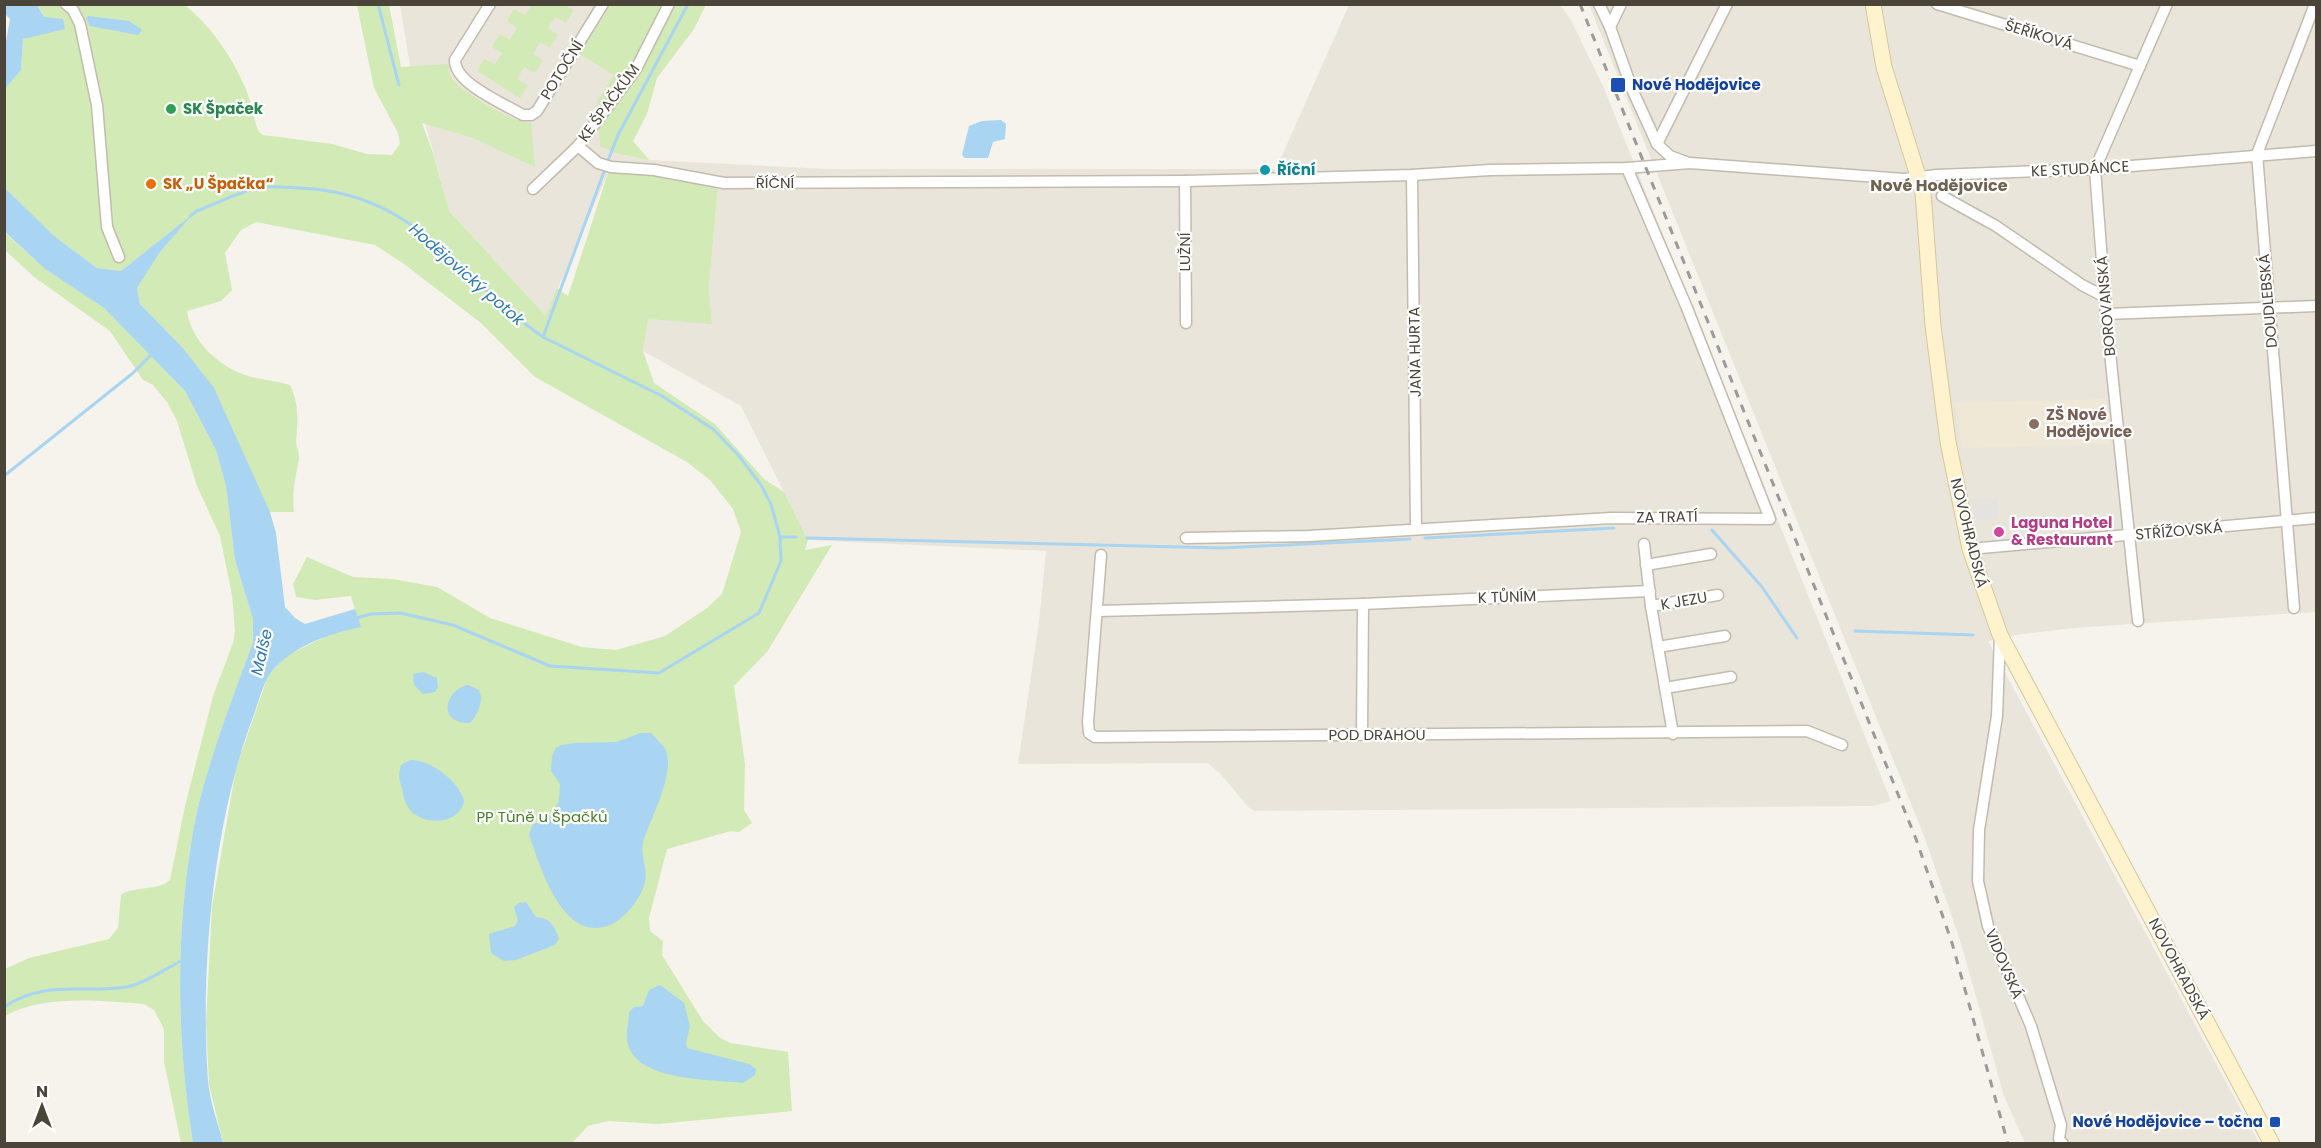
<svg xmlns="http://www.w3.org/2000/svg" width="2321" height="1148" viewBox="0 0 2321 1148" font-family="Poppins,sans-serif">
	<style>
		.residential { fill: #eae5da }
		.education { fill: #efe8d6 }
		.green { fill: #d2eab5 }
		.parking { fill: #e5e3e0 }
		.water { fill: #a9d4f2 }
		.lines { fill: none; stroke-linecap: round; stroke-linejoin: round }
		.stream { stroke: #a9d4f2; stroke-width: 3 }
		.minor-casing { stroke: #c2bbae; stroke-width: 13 }
		.secondary-casing { stroke: #d6c79b; stroke-width: 17 }
		.minor { stroke: #fff; stroke-width: 10 }
		.secondary { stroke: #fff3cd; stroke-width: 15 }
		.rail { stroke: #9a9a9a; stroke-width: 3; stroke-dasharray: 8 8; stroke-linecap: butt }
		.transit-dot { fill: #1a4fb4; stroke: #fff; stroke-width: 2 }
		.leisure-dot { fill: #2e9e5b; stroke: #fff; stroke-width: 2 }
		.culture-dot { fill: #0f9aa8; stroke: #fff; stroke-width: 2 }
		.food-dot { fill: #e8710a; stroke: #fff; stroke-width: 2 }
		.education-dot { fill: #8d6e63; stroke: #fff; stroke-width: 2 }
		.hotel-dot { fill: #d1479c; stroke: #fff; stroke-width: 2 }
		.labels { text-anchor: middle; stroke-width: 4.5; stroke-linejoin: round; paint-order: stroke }
		.street-label { font-size: 15px; fill: #4b4439; stroke: #fff }
		.transit-label { font-size: 15px; font-weight: bold; fill: #164399; stroke: #fff; text-anchor: start }
		.leisure-label { font-size: 15px; font-weight: bold; fill: #27864d; stroke: #fff; text-anchor: start }
		.culture-label { font-size: 15px; font-weight: bold; fill: #0d838f; stroke: #fff; text-anchor: start }
		.food-label { font-size: 15px; font-weight: bold; fill: #c56008; stroke: #fff; text-anchor: start }
		.education-label { font-size: 15px; font-weight: bold; fill: #785e54; stroke: #fff; text-anchor: start }
		.hotel-label { font-size: 15px; font-weight: bold; fill: #b23c85; stroke: #fff; text-anchor: start }
		.park-label { font-size: 15px; fill: #4a7f2a; stroke: #fff }
		.neighbourhood-label { font-size: 16px; font-weight: bold; fill: #6e6250; stroke: #fff }
		.water-label { font-size: 16px; font-style: italic; fill: #2e7ab2; stroke: #fff }
	</style>
	<rect width="100%" height="100%" fill="#f6f3ec"/>
	<g class="residential">
		<path d="M400 5H661L618 154 649 160 828 169H1276L1349 5H1560L1571 20 1603 86 1891 801 1873 806 1255 811 1248 807 1220 773 1207 763 1018 764 1039 622 1046 551 808 540 741 406 643 351 647 319 712 323 709 287 718 186 608 173 546 316 449 211 410 66Z"/>
		<path d="M1589 5H2316V612L2074 628 2016 635 1988 641 2259 1143H2025L2004 1096 1960 940 1924 836Z"/>
	</g>
	<path class="education" d="M2106 399 2111 444 1962 448 1956 403Z"/>
	<g class="green">
		<path d="M37 4 185 5C213 28 233 58 247 92 252 105 253 119 259 132L263 135 332 144 367 154 392 155 400 144 398 133 374 88 357 5H389L401 67 449 64C448 70 449 76 454 81 464 93 517 125 531 123L535 167 473 138 422 123 433 153 449 211 546 316 557 288 568 296 608 173 659 176 718 186 709 287 712 324 648 319 643 351 654 383 715 424 764 479 784 492 808 540 805 550 832 545 767 652 734 686 745 764 744 810 752 823 739 832 731 831 667 849 649 918 650 931 663 941 662 955 703 1021 719 1037 730 1043 788 1052 792 1111 659 1124 608 1121 588 1126 572 1143H223L209 1084 206 1022 212 907 236 768 268 676 286 656 333 633 360 627 351 596 315 600 296 597 293 584 307 557 353 577 393 579 437 587 490 618 582 647 616 650 665 636 707 608 722 594 741 532 733 509 710 480 687 462 535 377 481 323 404 264 375 245 256 222 241 230 225 253 232 290 221 301 187 311C191 341 219 367 248 376 262 380 276 381 290 385 299 403 298 422 296 441 296 447 300 453 299 460 295 478 292 492 294 512H270L182 347 140 304 137 288 160 252 191 216 121 271 97 268 53 235 5 188V89L21 70 23 39 44 17Z"/>
		<path d="M532 5H564L574 10 566 23 555 17 548 28 558 35 550 48 540 42 533 54 543 60 535 73 524 67 517 79 528 85 520 98 477 71 484 59 495 64 502 53 492 47 500 34 510 40 517 28 507 21 514 9 525 15Z"/>
		<path d="M611 5H706L694 29 657 78 647 114 633 141 649 160 618 154 600 146 597 102 614 75 580 54Z"/>
		<path d="M4 232 45 269 104 308 185 391 216 450 226 486 235 560 253 619V642C231 703 202 775 192 838 175 939 177 1043 193 1143H181L164 1062V1029L154 1010 144 1004C100 1001 44 994 5 1016V969L29 958 109 939 118 928 121 895C135 885 157 892 170 880L185 806 213 696 233 643 235 631 232 595 220 536 197 486 177 421 167 402 153 385 143 380 110 331 34 277 5 250Z"/>
	</g>
	<path class="parking" d="M1970 499H1997V520H1976Z"/>
	<g class="water">
		<path d="M5 4 37 5 44 17 63 19 65 29 23 39 21 70 5 89V47L10 19 5 14Z"/>
		<path d="M88 16 129 21 142 30 138 35 90 26 86 18Z"/>
		<path d="M1001 120 1006 124 1005 139 993 142 988 158H965L962 155 969 126 982 121Z"/>
		<path d="M5 188 53 235 97 268 121 271 193 214 160 252 137 288 140 304 182 347 214 388 270 512 276 533 285 607 295 618 305 624 355 609 361 627C328 634 290 647 270 674 262 686 258 704 253 717 213 823 200 968 208 1081 210 1102 218 1123 223 1143H193C177 1043 175 939 192 838 202 775 231 703 253 642V619L235 560 226 486 216 450 185 391 104 308 45 269 5 232Z"/>
		<path d="M423 672 437 678 438 687 435 692 423 694 414 685 413 674Z"/>
		<path d="M468 685 479 690C484 701 478 714 470 723 437 724 444 690 468 685Z"/>
		<path d="M641 733H651C655 738 664 745 666 751 675 773 651 818 644 839 638 857 651 869 643 888 638 902 624 919 610 925 563 944 540 867 529 834L533 824 547 822 559 801 560 784 551 771 552 756 556 748 561 745 575 743 616 742Z"/>
		<path d="M410 760C430 759 460 782 464 801 460 823 429 826 413 813 405 806 404 798 402 788 399 779 398 775 401 765Z"/>
		<path d="M526 902 536 917C551 919 553 924 559 938L555 945 516 960 504 961 491 953 489 934 515 926 518 921 514 907 519 903Z"/>
		<path d="M660 985 684 1003 690 1026 686 1043 687 1048 749 1064 756 1069 755 1075 743 1083C711 1079 633 1082 627 1040 626 1031 629 1021 629 1012L634 1007 643 1006 649 990Z"/>
	</g>
	<g class="lines">
		<g class="stream">
			<path d="M378 4 399 85"/>
			<path d="M607 163 618 135 688 4"/>
			<path d="M190 216 197 211C217 203 237 193 257 188 269 185 286 188 299 188 417 192 456 276 543 337L605 169"/>
			<path d="M4 476 133 373 153 353"/>
			<path d="M1712 530 1762 587 1797 638"/>
			<path d="M780 537H796"/>
			<path d="M807 538 1222 548 1410 539"/>
			<path d="M1425 538 1614 528"/>
			<path d="M353 619 371 614 400 613 453 625 550 666 659 673 759 613 781 561 780 537 771 504 761 485 739 456 713 429 662 396 543 337"/>
			<path d="M1855 631 1973 635"/>
			<path d="M4 1007C46 979 81 994 126 987 144 984 165 969 181 961"/>
		</g>
		<defs>
			<g id="minor">
				<path d="M66 4 73 10 80 24 97 105 107 227 119 257"/>
				<path d="M490 4 455 60C454 83 504 104 523 115H531L537 111 603 4"/>
				<path d="M1599 4 1610 27"/>
				<path d="M1621 4 1610 27 1632 89 1657 144 1670 156 1686 162"/>
				<path d="M1937 4 2140 66"/>
				<path d="M1657 144 1727 4"/>
				<path d="M578 146 598 163 611 167 654 170 724 183 1185 181 1412 175 1490 170 1627 168 1690 163 1904 179 1937 175 2095 169 2316 151"/>
				<path d="M1412 175 1416 529"/>
				<path d="M1185 181 1186 323"/>
				<path d="M533 189 578 146 636 69 669 4"/>
				<path d="M1942 196 1996 226 2082 285 2105 297"/>
				<path d="M2106 314 2316 306"/>
				<path d="M1186 538 1309 536 1611 518 1770 519 1687 308 1627 168"/>
				<path d="M1644 544 1651 606 1673 734"/>
				<path d="M1970 549 2316 518"/>
				<path d="M1101 555 1088 722 1089 733 1095 737 1807 731 1842 745"/>
				<path d="M1646 565 1711 554"/>
				<path d="M1651 606 1718 595"/>
				<path d="M2294 608 2257 154 2315 4"/>
				<path d="M1098 611 1363 604 1650 591"/>
				<path d="M2138 621 2106 314 2095 169 2167 4"/>
				<path d="M2000 636 1997 716 1979 830 1978 881 1988 926 2031 1026 2061 1125 2059 1139 2063 1144"/>
				<path d="M1658 647 1725 636"/>
				<path d="M1665 688 1731 677"/>
				<path d="M1362 734 1363 604"/>
			</g>
			<path id="secondary" d="M1873 4 1884 67 1923 192 1933 326 1948 442 1970 549 2000 635 2272 1144"/>
		</defs>
		<use href="#minor" class="minor-casing"/>
		<use href="#secondary" class="secondary-casing"/>
		<use href="#minor" class="minor"/>
		<use href="#secondary" class="secondary"/>
		<path class="rail" d="M1580 4 1916 839 1952 943 2008 1144"/>
	</g>
	<g class="transit-dot">
		<rect x="1610" y="77" width="16" height="16" rx="3"/>
		<rect x="2269" y="1116" width="12" height="12" rx="3"/>
	</g>
	<circle class="leisure-dot" cx="171" cy="109" r="6"/>
	<circle class="culture-dot" cx="1265" cy="170" r="6"/>
	<circle class="food-dot" cx="151" cy="184" r="6"/>
	<circle class="education-dot" cx="2034" cy="424" r="6"/>
	<circle class="hotel-dot" cx="1999" cy="532" r="6"/>
	<g class="labels">
		<g class="street-label">
			<text transform="translate(2039 35) rotate(17)" y="5">ŠEŘÍKOVÁ</text>
			<text transform="translate(562 70) rotate(-58)" y="5">POTOČNÍ</text>
			<text transform="translate(609 103) rotate(-54)" y="5">KE ŠPAČKŮM</text>
			<text transform="translate(2080 169) rotate(-3)" y="5">KE STUDÁNCE</text>
			<text x="775" y="188">ŘÍČNÍ</text>
			<text transform="translate(1185 252) rotate(-90)" y="5">LUŽNÍ</text>
			<text transform="translate(2268 301) rotate(-95)" y="5">DOUDLEBSKÁ</text>
			<text transform="translate(2106 306) rotate(-95)" y="5">BOROVANSKÁ</text>
			<text transform="translate(1415 352) rotate(-91)" y="5">JANA HURTA</text>
			<text transform="translate(1667 517) rotate(-1)" y="5">ZA TRATÍ</text>
			<text transform="translate(2179 531) rotate(-5)" y="5">STŘÍŽOVSKÁ</text>
			<text transform="translate(1969 533) rotate(76)" y="5">NOVOHRADSKÁ</text>
			<text transform="translate(1507 597) rotate(-2)" y="5">K TŮNÍM</text>
			<text transform="translate(1684 601) rotate(-10)" y="5">K JEZU</text>
			<text x="1377" y="740">POD DRAHOU</text>
			<text transform="translate(2004 964) rotate(67)" y="5">VIDOVSKÁ</text>
			<text transform="translate(2179 969) rotate(62)" y="5">NOVOHRADSKÁ</text>
		</g>
		<g class="transit-label">
			<text x="1632" y="90">Nové Hodějovice</text>
			<text x="2263" y="1127" text-anchor="end">Nové Hodějovice – točna</text>
		</g>
		<g class="leisure-label">
			<text x="183" y="114">SK Špaček</text>
		</g>
		<g class="culture-label">
			<text x="1277" y="175">Říční</text>
		</g>
		<g class="food-label">
			<text x="163" y="189">SK „U Špačka“</text>
		</g>
		<g class="education-label">
			<text x="2046" y="420">ZŠ Nové<tspan x="2046" dy="17">Hodějovice</tspan></text>
		</g>
		<g class="hotel-label">
			<text x="2011" y="528">Laguna Hotel<tspan x="2011" dy="17">&amp; Restaurant</tspan></text>
		</g>
		<g class="park-label">
			<text x="542" y="822">PP Tůně u Špačků</text>
		</g>
		<g class="neighbourhood-label">
			<text x="1939" y="191">Nové Hodějovice</text>
		</g>
		<g class="water-label">
			<text transform="translate(467 274) rotate(41)" y="6">Hodějovický potok</text>
			<text transform="translate(261 652) rotate(-77)" y="6">Malše</text>
		</g>
	</g>
	<rect width="2321" height="1148" fill="none" stroke="#4b4439" stroke-width="12"/>
	<g transform="translate(42 1106)" stroke="#ffffff" stroke-width="4.5" paint-order="stroke">
	<path d="M0-4.5L10 22L0 15L-10 22Z" fill="#4b4439"/>
	<text y="-9" font-size="16" font-weight="bold" text-anchor="middle" fill="#4b4439">N</text>
	</g>
</svg>
